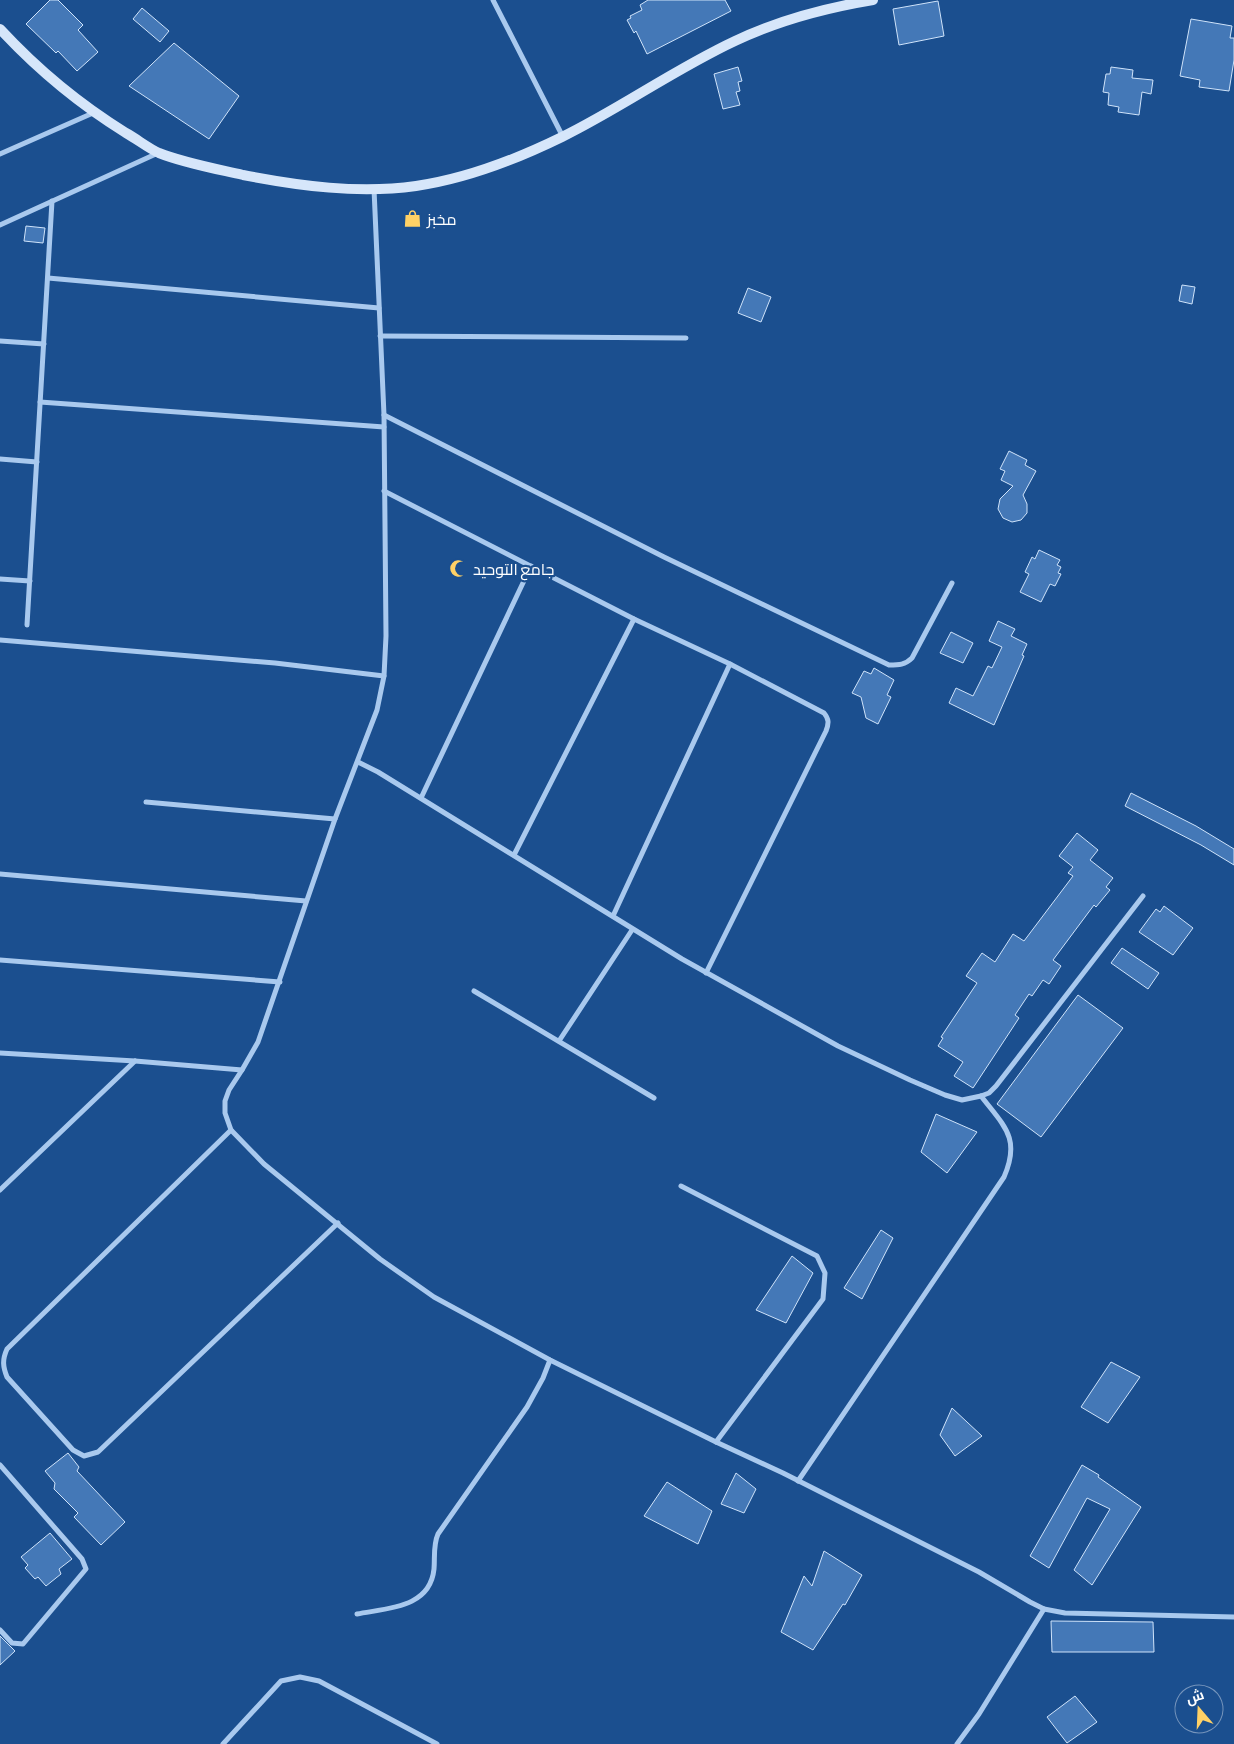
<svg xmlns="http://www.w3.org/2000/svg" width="1234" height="1744" viewBox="0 0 1234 1744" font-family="'Sofia Sans Condensed',Cairo,sans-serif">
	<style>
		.building { fill: #4478b7; stroke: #cfe3fa }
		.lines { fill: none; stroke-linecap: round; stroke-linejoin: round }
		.street { stroke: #a9c9ee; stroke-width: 5 }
		.secondary { stroke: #d6e6fa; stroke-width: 10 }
		.labels { text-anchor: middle; stroke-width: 4.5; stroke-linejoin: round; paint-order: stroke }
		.poi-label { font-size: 16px; fill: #fff; stroke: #1b4f8f; text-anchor: start }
	</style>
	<rect width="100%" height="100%" fill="#1b4f8f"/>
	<g class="building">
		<path d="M50 0H58L83 25 78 30 98 52 77 71 58 51 56 53 26 24Z"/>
		<path d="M648 0H725L731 11 647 54 636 31 634 33 627 20 631 18 630 16 642 10 640 5Z"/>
		<path d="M938 1 944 36 899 45 893 9Z"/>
		<path d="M142 8 169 31 160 42 133 19Z"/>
		<path d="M1191 19 1232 26 1230 38H1234V60L1229 91 1199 87 1200 80 1180 76Z"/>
		<path d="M174 43 239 96 209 139 129 86Z"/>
		<path d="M738 67 742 81 738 82 740 91 736 92 740 105 723 109 714 74Z"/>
		<path d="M1111 67 1133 70 1132 78 1153 80 1151 94 1142 92 1139 115 1118 112 1119 107 1108 105 1109 93 1103 92 1106 74H1110Z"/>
		<path d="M26 226 45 228 43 243 24 241Z"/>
		<path d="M1182 285 1195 287 1192 304 1179 301Z"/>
		<path d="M748 288 771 297 761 322 738 313Z"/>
		<path d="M1009 451 1027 460 1025 465 1036 471 1023 495 1027 504V513L1021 520 1012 522 1003 518 998 509 1000 499 1013 486 1001 480 1005 471 1000 469Z"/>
		<path d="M1039 550 1060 560 1057 565 1061 567 1058 573 1061 574 1055 586 1050 584 1041 602 1020 592 1029 574 1025 572 1032 557 1035 559Z"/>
		<path d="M998 621 1015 629 1011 636 1027 644 1022 655 1024 656 994 725 949 703 956 688 973 696 988 666 992 668 1002 647 989 641Z"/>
		<path d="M951 632 973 643 963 663 940 653Z"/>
		<path d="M874 668 894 680 887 695 891 697 878 724 866 718 861 697 852 693 864 671 871 674Z"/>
		<path d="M1131 793 1196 826 1234 849V865L1201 845 1125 806Z"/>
		<path d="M1077 833 1098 850 1090 860 1113 878 1106 887 1110 890 1096 907 1094 905 1053 960 1061 966 1049 984 1043 980 1032 996 1029 994 1015 1015 1019 1018 973 1088 954 1076 963 1062 938 1046 943 1038 941 1037 977 983 966 976 982 953 995 962 1013 934 1024 941 1073 876 1068 873 1073 867 1059 856Z"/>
		<path d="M1164 906 1193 928 1173 955 1139 932 1156 909 1160 912Z"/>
		<path d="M1122 948 1159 973 1148 989 1111 963Z"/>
		<path d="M1078 995 1123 1028 1041 1137 997 1104Z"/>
		<path d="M936 1114 977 1132 947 1173 921 1152Z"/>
		<path d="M881 1230 893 1238 862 1299 844 1288Z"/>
		<path d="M792 1256 813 1273 786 1323 756 1310Z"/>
		<path d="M1111 1362 1140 1377 1108 1423 1081 1407Z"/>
		<path d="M952 1408 982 1436 955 1456 940 1435Z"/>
		<path d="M68 1453 79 1467 77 1471 125 1522 101 1545 74 1517 78 1513 54 1489 55 1483 45 1471Z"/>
		<path d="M1082 1465 1099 1475 1098 1477 1141 1507 1092 1585 1074 1570 1110 1509 1087 1498 1049 1568 1030 1556Z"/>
		<path d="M736 1473 756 1489 744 1513 721 1504Z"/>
		<path d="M667 1482 712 1511 698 1544 644 1516Z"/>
		<path d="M50 1533 72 1559 59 1569 61 1574 46 1586 38 1577 35 1579 25 1568 28 1565 21 1557Z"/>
		<path d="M824 1551 862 1575 845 1605 843 1604 813 1650 781 1632 804 1576 812 1586Z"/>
		<path d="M1051 1621 1153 1622 1154 1652H1052Z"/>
		<path d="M0 1636 15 1651 0 1665Z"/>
		<path d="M1075 1696 1097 1722 1067 1743 1047 1717Z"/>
	</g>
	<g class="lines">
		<g class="street">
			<path d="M493 0 563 137"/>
			<path d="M0 154 93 113"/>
			<path d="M374 189 384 415 386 636 384 676 377 710 335 819 258 1042 242 1070 229 1090 225 1101V1113L231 1130 264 1164 380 1259 434 1297 550 1360 716 1442 783 1473 979 1572 1030 1602 1044 1609 1065 1613 1234 1617"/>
			<path d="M0 225 158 153"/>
			<path d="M48 278 379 308"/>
			<path d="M380 336 686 338"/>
			<path d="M0 341 44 344"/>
			<path d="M40 402 384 427"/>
			<path d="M384 415 664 557 889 665C899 665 905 665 912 658L952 583"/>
			<path d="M0 459 37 462"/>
			<path d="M384 491 634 619 730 664 824 713C829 719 829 723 826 731L706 973"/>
			<path d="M0 579 30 581"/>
			<path d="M27 625 52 201"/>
			<path d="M0 640 275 663 384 676"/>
			<path d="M358 762 378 772 682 959 838 1046 910 1080 945 1095 962 1100 981 1096 989 1093 996 1086 1143 896"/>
			<path d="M421 798 531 566"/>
			<path d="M146 802 335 819"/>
			<path d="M514 855 634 619"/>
			<path d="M0 874 306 901"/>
			<path d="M613 916 730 664"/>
			<path d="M0 960 280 982"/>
			<path d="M474 991 654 1098"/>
			<path d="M559 1041 632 930"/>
			<path d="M0 1053 135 1061 242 1070"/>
			<path d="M231 1130 7 1349C2 1360 3 1367 7 1377L73 1450 84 1456 98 1452 338 1223"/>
			<path d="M681 1186 817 1256 825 1273 823 1299 716 1442"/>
			<path d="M0 1190 135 1061"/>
			<path d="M0 1465 82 1559 86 1569 23 1644 12 1643 0 1630"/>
			<path d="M798 1481 1004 1177C1021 1138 1004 1126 981 1096"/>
			<path d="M357 1614C388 1608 430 1608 434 1569 435 1557 433 1545 438 1534L527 1407 543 1378 550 1360"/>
			<path d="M223 1744 281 1681 300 1677 319 1681 437 1744"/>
			<path d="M957 1744 979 1714 1044 1609"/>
		</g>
		<path class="secondary" d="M0 29C38 70 79 104 126 133 137 139 148 148 159 153 184 163 217 169 243 175 300 186 358 194 416 186 465 179 517 159 562 137 621 108 675 69 735 41 779 20 825 8 873 0"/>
	</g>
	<defs>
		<symbol id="shop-bare" viewBox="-9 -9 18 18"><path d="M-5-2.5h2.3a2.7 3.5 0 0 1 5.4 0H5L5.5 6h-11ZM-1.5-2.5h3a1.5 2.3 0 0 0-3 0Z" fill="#ffd166" stroke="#1b4f8f" stroke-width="2.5" paint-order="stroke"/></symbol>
		<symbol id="mosque-bare" viewBox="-9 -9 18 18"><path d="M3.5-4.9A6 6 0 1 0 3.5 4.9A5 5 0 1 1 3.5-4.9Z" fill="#ffd166" stroke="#1b4f8f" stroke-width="2.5" paint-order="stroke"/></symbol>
	</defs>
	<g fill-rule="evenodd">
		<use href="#shop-bare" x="400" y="206" width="25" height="25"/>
		<use href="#mosque-bare" x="446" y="556" width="25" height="25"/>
	</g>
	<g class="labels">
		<g class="poi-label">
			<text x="427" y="225">مخبز</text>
			<text x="473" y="575">جامع التوحيد</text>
		</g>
	</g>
	<g transform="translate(1199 1709) rotate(341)"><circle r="24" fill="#1b4f8f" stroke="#7695bc"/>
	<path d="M0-4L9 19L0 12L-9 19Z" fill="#ffd166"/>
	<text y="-8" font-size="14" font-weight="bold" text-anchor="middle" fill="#ffffff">ش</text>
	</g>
</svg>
